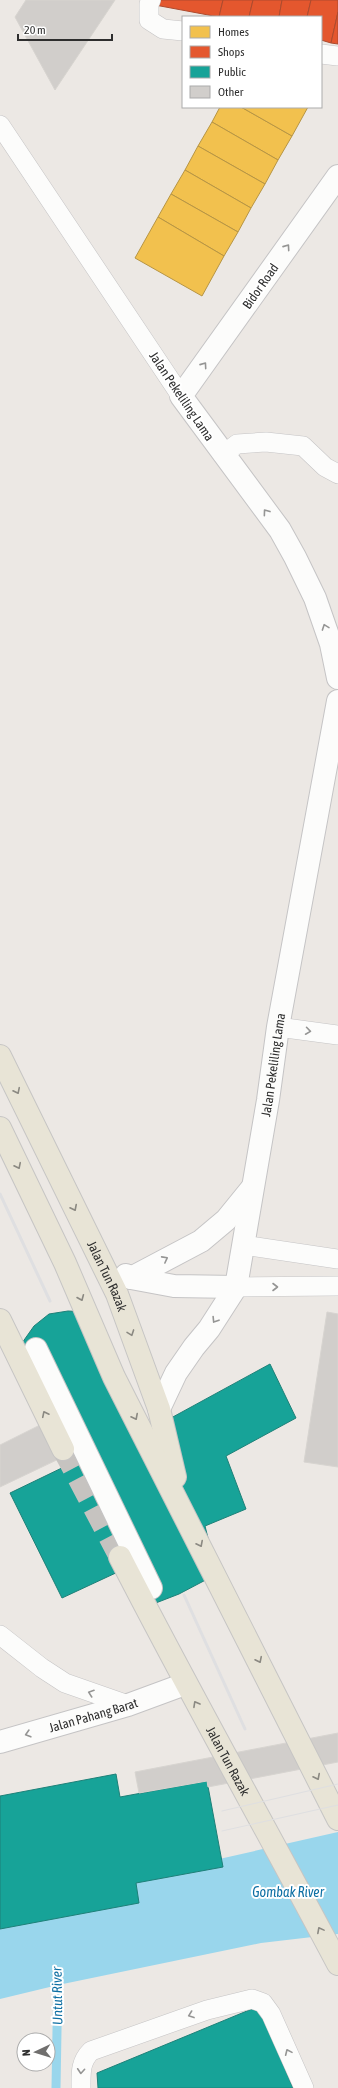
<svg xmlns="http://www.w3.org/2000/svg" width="338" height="2088" viewBox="0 0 338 2088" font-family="'Asap Condensed',sans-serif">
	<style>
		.water { fill: #99d6ec }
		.homes { fill: #f2c14e; stroke: #b79544 }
		.shops { fill: #e4572e; stroke: #ad4b2e }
		.public { fill: #17a398; stroke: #1e8078 }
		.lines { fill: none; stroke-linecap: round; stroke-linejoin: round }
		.stream { stroke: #99d6ec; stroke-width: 9 }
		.building { fill: #d1cecb; stroke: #d7d4d0 }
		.primary-tunnel { stroke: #c6c3c0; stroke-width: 22; stroke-dasharray: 22 11; stroke-linecap: butt }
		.lane-casing { stroke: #c5c4c5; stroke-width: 20 }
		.street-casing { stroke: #c5c4c5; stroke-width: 24 }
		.primary-casing { stroke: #c6c5c4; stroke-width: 24 }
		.lane { stroke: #fcfcfb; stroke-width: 19 }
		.street { stroke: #fcfcfb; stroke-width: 22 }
		.primary { stroke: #e8e4d6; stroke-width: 22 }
		.tram { stroke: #dfdfe1; stroke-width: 1 }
		.rail { stroke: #dfdfe1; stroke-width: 3 }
		.oneway { stroke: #959594 }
		.oneway2 { stroke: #8b8982 }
		.labels { text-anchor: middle; stroke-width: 4; stroke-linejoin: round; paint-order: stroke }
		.street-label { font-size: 13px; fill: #2e2e2e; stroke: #fff }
		.water-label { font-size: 14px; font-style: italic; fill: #0d6fa3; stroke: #fff }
	</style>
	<rect width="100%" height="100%" fill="#ece8e4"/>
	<path class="water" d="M338 1832V1934L261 1943 58 1985 0 1999V1904L206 1862Z"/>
	<g class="homes">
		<path d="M220 107H241L292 136 278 160 212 122Z"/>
		<path d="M241 107H308L292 136Z"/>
		<path d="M212 122 278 160 265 184 198 146Z"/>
		<path d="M198 146 265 184 251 208 185 170Z"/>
		<path d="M185 170 251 208 238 232 171 194Z"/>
		<path d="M171 194 238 232 224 256 158 217Z"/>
		<path d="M158 217 224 256 202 296 135 258Z"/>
	</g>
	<g class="shops">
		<path d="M158 0H223L219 17 155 5Z"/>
		<path d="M223 0H253L249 17H219Z"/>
		<path d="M253 0H282L279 17H249Z"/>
		<path d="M282 0H311L307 17H279Z"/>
		<path d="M311 0H338V12L331 43 321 40V17H307Z"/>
		<path d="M338 12V44L331 43Z"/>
	</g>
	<g class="public">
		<path d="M68 1311 86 1312 149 1430 270 1364 296 1418 226 1456 246 1509 205 1526 217 1574 179 1594 148 1606 120 1571 62 1598 10 1493 68 1465 54 1418 22 1343 34 1326 49 1314Z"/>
		<path d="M116 1774 120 1797 207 1781 223 1867 136 1883 139 1903 0 1929V1796Z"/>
		<path d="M259 2006 293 2088H98L97 2073Z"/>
	</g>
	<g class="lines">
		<path class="stream" d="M56 2088 58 1973"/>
	</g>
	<g class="building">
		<path d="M26 0H115L55 90 15 17Z"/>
		<path d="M327 1312 338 1314V1467L304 1462Z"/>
		<path d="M54 1418 65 1456 0 1487V1445Z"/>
		<path d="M338 1733V1762L208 1787 207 1781 139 1793 135 1772Z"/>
	</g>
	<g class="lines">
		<path class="primary-tunnel" d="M63 1449 120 1557"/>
		<defs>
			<g id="lane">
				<path d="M151 0 149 4V20L163 29 183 31"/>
				<path d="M321 54 338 56"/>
				<path d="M0 125 181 396"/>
				<path d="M223 455 237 444 266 442 303 446 325 467 338 474"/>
				<path d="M278 1027 338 1035"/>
				<path d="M243 1245 338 1259"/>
				<path d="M236 1287 338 1286"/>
				<path d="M0 1635 42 1668 65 1683 128 1705"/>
				<path d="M81 2088C81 2073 80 2062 91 2051L207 2010 252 1999 263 2003 271 2014 304 2088"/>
			</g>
			<g id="street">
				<path d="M338 176 181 396 280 530 295 557 315 598 331 644 338 678"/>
				<path d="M126 1275 131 1278 174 1286 236 1287"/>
				<path d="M131 1278 201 1241 226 1220 252 1188"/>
				<path d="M36 1349 151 1588"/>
				<path id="s1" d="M159 1409 176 1373 194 1347 209 1329 236 1287 268 1100 278 1027 338 701"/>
				<path id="s2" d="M0 1742 128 1705 185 1684"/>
			</g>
			<g id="primary">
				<path id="s3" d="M0 1056 117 1294 159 1409 175 1477"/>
				<path d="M0 1128 65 1263 114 1377 338 1819"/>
				<path d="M0 1320 63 1449"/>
				<path id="s4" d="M120 1557C190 1694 266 1828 338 1964"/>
			</g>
		</defs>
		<use href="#lane" class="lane-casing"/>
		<use href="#street" class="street-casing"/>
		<use href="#primary" class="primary-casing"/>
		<use href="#lane" class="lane"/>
		<use href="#street" class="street"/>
		<use href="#primary" class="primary"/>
		<g class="tram">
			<path d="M222 1811 338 1784"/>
			<path d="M222 1831 338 1805"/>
		</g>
		<g class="rail">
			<path d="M0 1194 50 1301"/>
			<path d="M184 1595 245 1729"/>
		</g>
	</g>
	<defs><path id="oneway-chevron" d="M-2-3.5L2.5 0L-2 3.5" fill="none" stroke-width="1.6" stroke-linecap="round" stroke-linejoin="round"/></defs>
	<g class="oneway">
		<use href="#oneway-chevron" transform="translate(287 247) rotate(-55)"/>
		<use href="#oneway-chevron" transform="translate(204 365) rotate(-55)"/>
		<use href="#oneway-chevron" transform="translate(266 512) rotate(-126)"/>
		<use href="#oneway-chevron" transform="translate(325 627) rotate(-110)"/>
		<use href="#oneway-chevron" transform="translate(308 1031) rotate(8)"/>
		<use href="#oneway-chevron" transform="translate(165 1259) rotate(-28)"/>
		<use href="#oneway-chevron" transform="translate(275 1287)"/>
		<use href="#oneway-chevron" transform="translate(215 1320) rotate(122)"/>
		<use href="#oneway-chevron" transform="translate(91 1693) rotate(-161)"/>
		<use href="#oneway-chevron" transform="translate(28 1734) rotate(164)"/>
		<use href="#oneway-chevron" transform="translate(191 2015) rotate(160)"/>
		<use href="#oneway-chevron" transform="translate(288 2052) rotate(-114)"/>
		<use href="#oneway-chevron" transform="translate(81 2071) rotate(94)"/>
	</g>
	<g class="oneway2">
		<use href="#oneway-chevron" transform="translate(17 1091) rotate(64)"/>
		<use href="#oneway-chevron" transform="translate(18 1166) rotate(64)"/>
		<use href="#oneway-chevron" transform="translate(74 1208) rotate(63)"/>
		<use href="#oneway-chevron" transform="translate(81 1298) rotate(67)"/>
		<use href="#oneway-chevron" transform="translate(131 1333) rotate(70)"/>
		<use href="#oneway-chevron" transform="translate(45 1414) rotate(-116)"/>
		<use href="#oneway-chevron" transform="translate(135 1417) rotate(63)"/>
		<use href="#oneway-chevron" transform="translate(200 1544) rotate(63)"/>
		<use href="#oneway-chevron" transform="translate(259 1660) rotate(64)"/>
		<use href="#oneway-chevron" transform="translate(196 1704) rotate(-119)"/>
		<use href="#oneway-chevron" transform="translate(317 1777) rotate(63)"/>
		<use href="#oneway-chevron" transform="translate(320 1930) rotate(-118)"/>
	</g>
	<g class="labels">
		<g class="street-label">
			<text transform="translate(260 286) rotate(-55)" y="5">Bidor Road</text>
			<text transform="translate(182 396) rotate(56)" y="5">Jalan Pekeliling Lama</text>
			<text dy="5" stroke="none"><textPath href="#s1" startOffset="370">Jalan Pekeliling Lama</textPath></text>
			<text dy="5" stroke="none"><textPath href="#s3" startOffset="245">Jalan Tun Razak</textPath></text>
			<text dy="5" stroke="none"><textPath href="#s2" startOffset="97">Jalan Pahang Barat</textPath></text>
			<text dy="5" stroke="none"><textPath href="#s4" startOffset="231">Jalan Tun Razak</textPath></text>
		</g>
		<g class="water-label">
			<text x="288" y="1897">Gombak River</text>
			<text transform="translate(57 1996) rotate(-91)" y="5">Untut River</text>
		</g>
	</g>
	<rect x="182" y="16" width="140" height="92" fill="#ffffff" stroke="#ababab"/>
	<rect x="190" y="26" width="20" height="12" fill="#f2c14e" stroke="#ababab"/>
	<text x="218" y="36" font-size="12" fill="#2e2e2e">Homes</text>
	<rect x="190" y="46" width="20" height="12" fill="#e4572e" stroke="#ababab"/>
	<text x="218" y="56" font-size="12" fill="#2e2e2e">Shops</text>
	<rect x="190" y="66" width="20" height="12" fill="#17a398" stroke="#ababab"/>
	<text x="218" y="76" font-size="12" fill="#2e2e2e">Public</text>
	<rect x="190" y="86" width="20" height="12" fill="#d1cecb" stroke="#ababab"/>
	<text x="218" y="96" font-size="12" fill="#2e2e2e">Other</text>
	<g transform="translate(36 2052) rotate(266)"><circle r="19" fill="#ffffff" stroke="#ababab"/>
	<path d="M0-3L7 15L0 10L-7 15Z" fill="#706f6e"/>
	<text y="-6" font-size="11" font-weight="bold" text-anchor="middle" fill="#2e2e2e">N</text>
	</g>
	<path d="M18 34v6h94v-6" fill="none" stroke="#2e2e2e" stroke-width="2"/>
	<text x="24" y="34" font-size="12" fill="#2e2e2e" stroke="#ffffff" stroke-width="3" paint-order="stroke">20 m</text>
</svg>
